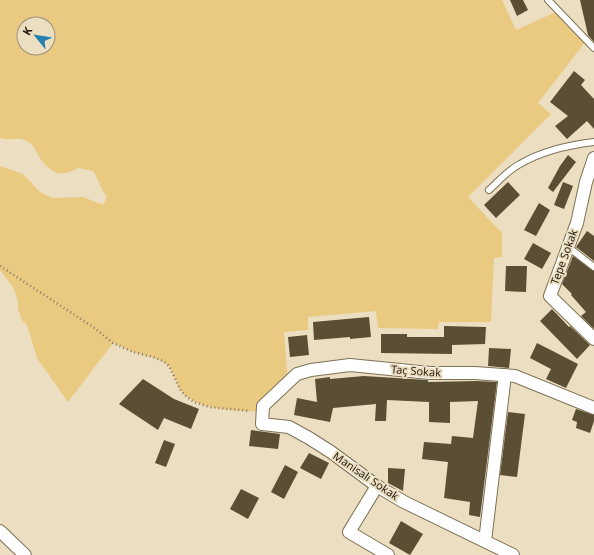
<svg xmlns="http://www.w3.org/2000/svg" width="594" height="555" viewBox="0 0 594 555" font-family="'Noto Sans',sans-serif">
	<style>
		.green { fill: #eac980; fill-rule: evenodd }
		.building { fill: #5a4e34 }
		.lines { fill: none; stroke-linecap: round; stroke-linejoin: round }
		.lane-casing { stroke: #7d7156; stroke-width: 8 }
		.street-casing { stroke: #7d7156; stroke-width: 14 }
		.path { stroke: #847a66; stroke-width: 2.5; stroke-dasharray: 1 3; stroke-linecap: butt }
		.lane { stroke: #fff; stroke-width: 6 }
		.street { stroke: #fff; stroke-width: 12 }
		.labels { text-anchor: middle; stroke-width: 4; stroke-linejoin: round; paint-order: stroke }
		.street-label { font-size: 11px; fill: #231e13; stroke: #ecdec0 }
	</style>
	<rect width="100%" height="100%" fill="#ecdec0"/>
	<path class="green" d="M0 0H502L516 30 558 11 586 41 538 103 551 114 468 197 502 233V257L494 258 491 322H439L438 329 378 328 376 311 308 317V330L284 332 288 383 263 412C239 410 198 412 181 391 175 382 174 370 165 363 155 356 143 356 133 352 126 349 120 346 113 343L68 402 37 358 27 325 22 320 18 309V301L13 287 0 270V166L23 174 40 192 52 198 83 197 103 205 107 197C101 189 98 179 93 171L78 168C63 177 53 175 42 161 36 153 35 144 24 140 17 137 8 141 0 138ZM24 24H48V48H24Z"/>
	<g class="building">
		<path d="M510 0H523L528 10 517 16Z"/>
		<path d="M580 0H594V42L588 35Z"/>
		<path d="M574 71 585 80 581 85 594 99V129L587 121 567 139 555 126 568 116 550 102Z"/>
		<path d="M568 155 576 162 553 192 548 188 560 166Z"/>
		<path d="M508 182 520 195 496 218 484 205Z"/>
		<path d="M563 182 573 186 564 209 554 205Z"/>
		<path d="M539 203 550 210 536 236 524 230Z"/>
		<path d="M587 231 594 236V261L576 247Z"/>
		<path d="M533 243 551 253 542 269 524 259Z"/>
		<path d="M573 256 594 271V329L581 316 586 312 571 295 572 294 562 284Z"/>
		<path d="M506 266H527L526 292 505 291Z"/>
		<path d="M552 309 569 327 570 326 590 345 577 359 540 321Z"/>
		<path d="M369 317 371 337 350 339V337L314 340 313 322Z"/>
		<path d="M444 326 486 327 485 344 452 345V354L381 353V334H407V337H444Z"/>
		<path d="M307 335 309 355 290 357 288 337Z"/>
		<path d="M537 343 578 364 566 388 546 379 551 369 530 358Z"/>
		<path d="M489 348 511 349 509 368 488 366Z"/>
		<path d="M364 376 427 380H428V382L477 381 497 382 480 517 469 515 470 502 444 498 448 462 422 459 424 442 451 444 452 436 473 438 478 401 450 402V423L429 422V402L387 400 386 421H375L376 404 333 408 330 422 294 415 297 398 317 402 315 379 330 377V379Z"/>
		<path d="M143 379 174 399 199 409 191 429 164 418 158 430 119 404Z"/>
		<path d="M576 409 594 415V421L590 433 576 428 577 422 572 420Z"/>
		<path d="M508 412 525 414 517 477 500 475Z"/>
		<path d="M251 430 280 434 278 449 249 446Z"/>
		<path d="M164 440 175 444 166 467 155 463Z"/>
		<path d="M309 453 329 463 321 479 300 468Z"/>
		<path d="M285 465 298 472 284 499 271 492Z"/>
		<path d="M388 468 405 469 403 491 388 483Z"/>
		<path d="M241 489 259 498 248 519 230 509Z"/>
		<path d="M401 521 423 534 410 555 389 543Z"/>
	</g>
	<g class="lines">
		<defs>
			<g id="lane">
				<path d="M548 0 594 48"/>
				<path d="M489 190C499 181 508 170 520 164 542 151 569 145 594 142"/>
				<path d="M568 247 594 267"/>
			</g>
			<g id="street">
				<path d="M594 158 586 182 577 223 550 296 594 339"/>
				<path d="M377 486 349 532 388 555"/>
				<path d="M0 531 25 555"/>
				<path d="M485 541 505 375"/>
				<path d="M513 555 404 502 377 486 331 452 309 438 289 427 262 424 263 406 297 374 311 370 350 365 430 373H475L515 376 594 408"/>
			</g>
		</defs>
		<use href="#lane" class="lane-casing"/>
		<use href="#street" class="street-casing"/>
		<path class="path" d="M0 266 93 327 113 343 133 352 153 357 163 361 169 366 181 391 187 397 194 402 209 407 250 411"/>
		<use href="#lane" class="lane"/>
		<use href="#street" class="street"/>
	</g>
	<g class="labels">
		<g class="street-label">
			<text transform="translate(564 257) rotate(-70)" y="4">Tepe Sokak</text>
			<text transform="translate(416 371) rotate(4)" y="4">Taç Sokak</text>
			<text transform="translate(366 476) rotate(34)" y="4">Manisalı Sokak</text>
		</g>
	</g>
	<g transform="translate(36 36) rotate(300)"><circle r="19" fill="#ecdec0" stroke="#9c917b"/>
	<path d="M0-3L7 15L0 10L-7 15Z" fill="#2680ae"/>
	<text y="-6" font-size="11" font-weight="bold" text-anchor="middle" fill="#231e13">K</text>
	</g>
</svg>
